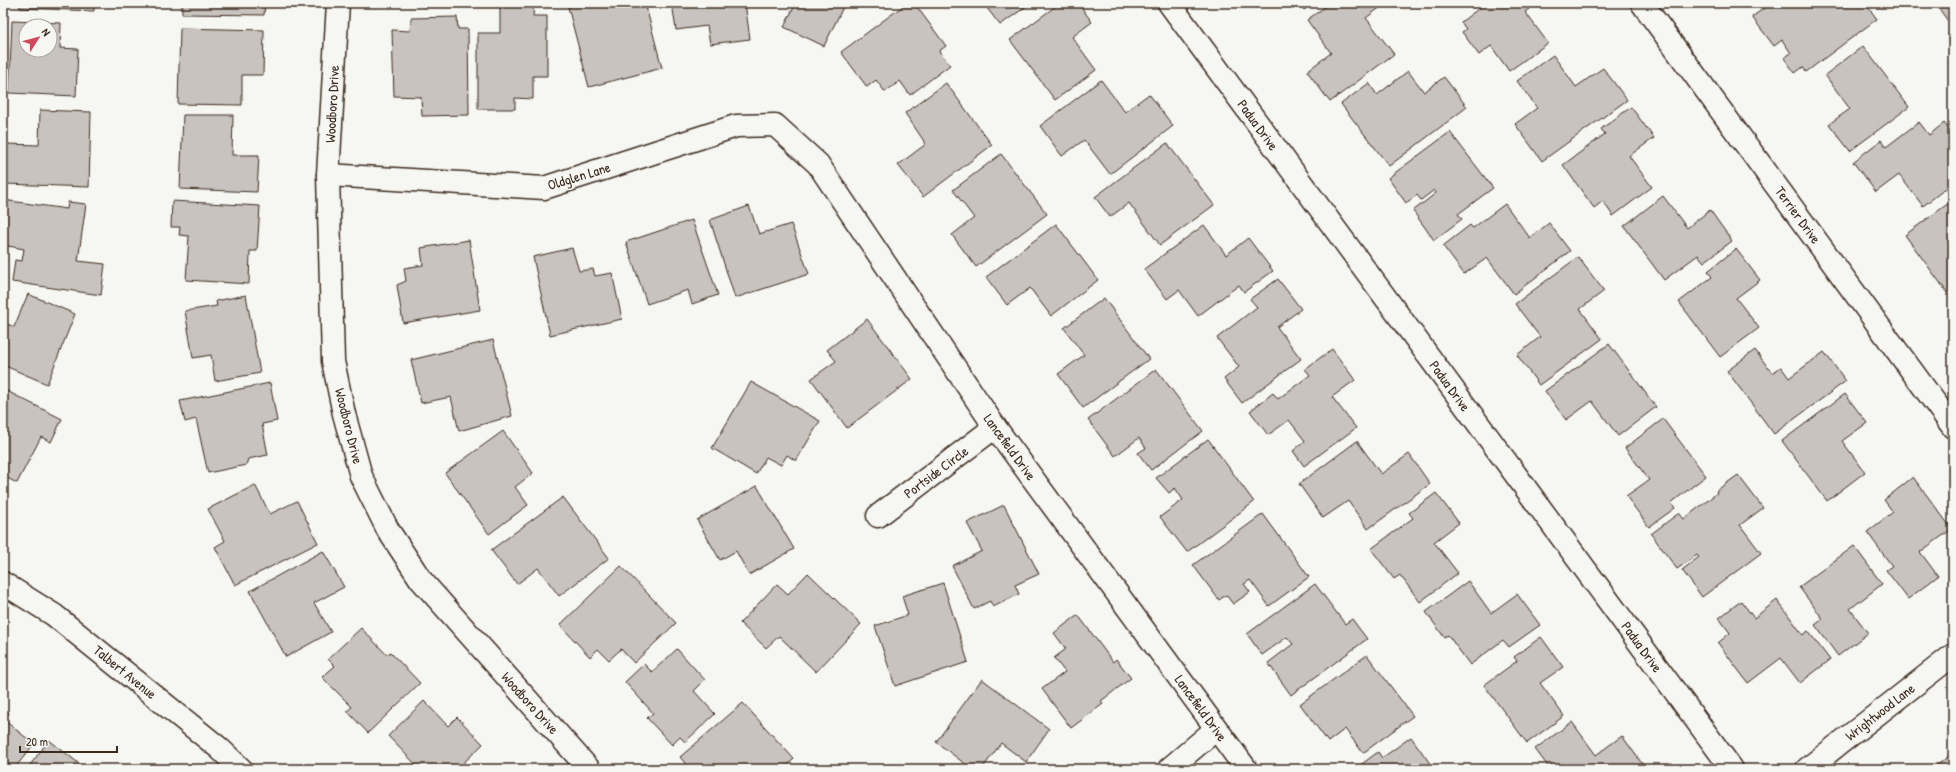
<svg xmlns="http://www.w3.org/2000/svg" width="1956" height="772" viewBox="0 0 1956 772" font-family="'Patrick Hand',sans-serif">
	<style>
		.building { fill: #c8c3be; stroke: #3b2a1e; fill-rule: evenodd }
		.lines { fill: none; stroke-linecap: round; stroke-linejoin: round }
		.minor-casing { stroke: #3b2a1e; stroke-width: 25 }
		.tertiary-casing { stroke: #3b2a1e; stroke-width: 25 }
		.minor { stroke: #f6f6f2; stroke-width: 22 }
		.tertiary { stroke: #f6f6f2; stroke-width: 22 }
		.labels { text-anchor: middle; stroke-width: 3; stroke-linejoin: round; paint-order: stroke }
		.street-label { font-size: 14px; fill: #3b2a1e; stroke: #f6f6f2 }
	</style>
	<rect width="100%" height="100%" fill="#f6f6f2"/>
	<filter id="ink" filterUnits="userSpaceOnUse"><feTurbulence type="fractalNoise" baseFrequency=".025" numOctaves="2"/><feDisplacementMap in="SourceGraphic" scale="8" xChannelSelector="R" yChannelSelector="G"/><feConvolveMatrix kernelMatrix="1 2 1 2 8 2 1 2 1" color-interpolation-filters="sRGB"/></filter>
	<g filter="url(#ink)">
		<g class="building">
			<path d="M20 3H94V11L20 8Z"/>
			<path d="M182 3H265L264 15 182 14Z"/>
			<path d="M583 3H645L662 68 589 87 568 7Z"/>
			<path d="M672 3H745L750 39 710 44 707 26 676 30Z"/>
			<path d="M796 3H845L824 46 784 27Z"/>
			<path d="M907 3H914L946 46 939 51 950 65 910 95 900 81 885 92 876 80 867 87 841 52Z"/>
			<path d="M983 3H1031L1000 25Z"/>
			<path d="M1060 3H1078L1092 22 1072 37 1096 70 1055 100 1010 40Z"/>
			<path d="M1299 3H1314L1304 10Z"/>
			<path d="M1330 3H1386L1366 18 1394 54 1330 102 1307 71 1331 53 1307 20Z"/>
			<path d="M1486 3H1537L1525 12 1548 43 1509 71 1491 46 1479 55 1462 32 1466 29 1461 22Z"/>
			<path d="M1771 3H1857L1860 6 1865 3 1877 19 1806 72 1803 67 1795 73 1784 58 1791 53 1782 40 1774 46 1752 17Z"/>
			<path d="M1935 3H1953V28Z"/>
			<path d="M534 5 533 16H547V76H533V99L515 98V109H478V33H500V6Z"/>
			<path d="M457 17 458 29H468L469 115 422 116 421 97 394 96 392 30 410 31 411 18Z"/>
			<path d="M12 21 61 23 60 48 78 49 76 96 9 93ZM26 26H50V50H26Z"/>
			<path d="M180 28 264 30 263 75H242V105L178 104Z"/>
			<path d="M1863 46 1909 107 1850 151 1829 124 1850 109 1825 75Z"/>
			<path d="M1553 55 1576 87 1603 68 1627 100 1542 161 1515 124 1537 108 1517 81Z"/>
			<path d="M1408 71 1424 92 1444 77 1467 107 1389 166 1341 104 1369 83 1377 95Z"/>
			<path d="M1101 80 1125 112 1149 94 1173 126 1110 174 1084 140 1062 156 1040 126Z"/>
			<path d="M946 83 992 145 923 197 898 165 926 144 905 113Z"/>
			<path d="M1631 107 1654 138 1629 156 1652 187 1613 216 1603 201 1594 208 1563 165 1605 134 1601 129Z"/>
			<path d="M40 110 91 112 89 187 5 184 6 144 39 145Z"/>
			<path d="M183 115H233L232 155H259L257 192 180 189Z"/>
			<path d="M1919 122 1929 135 1944 123 1953 134V165L1951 167 1953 169V183L1923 206 1899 175 1876 192 1853 162 1881 140 1886 147Z"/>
			<path d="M1450 132 1493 188 1458 214 1462 219 1434 240 1413 211 1436 193 1434 190 1421 200 1417 195 1406 203 1388 178Z"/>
			<path d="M1167 143 1214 205 1160 245 1129 203 1110 217 1095 197Z"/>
			<path d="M1001 154 1047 214 976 267 952 235 974 218 953 190Z"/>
			<path d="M1663 196 1687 228 1710 210 1732 241 1704 262 1698 255 1664 280 1624 226Z"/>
			<path d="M3 200 67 209 68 202 86 204 78 261 105 264 101 295 12 282 15 260 22 261 24 249 3 245Z"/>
			<path d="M1953 200V298L1952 299 1905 235Z"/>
			<path d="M172 201 260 206 257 251H250L249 284 186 280 189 236 179 235 180 227H171Z"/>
			<path d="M1505 204 1530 238 1549 223 1570 251 1514 294 1487 258 1464 274 1443 246 1470 225 1473 228Z"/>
			<path d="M749 206 759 234 791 224 809 274 735 298 710 220Z"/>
			<path d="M692 220 718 295 692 304 688 290 647 304 626 242Z"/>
			<path d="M1056 224 1098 280 1051 316 1030 288 1007 305 986 277Z"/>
			<path d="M1204 225 1226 255 1248 238 1273 271 1244 292 1239 285 1198 316 1179 290 1167 299 1144 269Z"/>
			<path d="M469 240 480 310 403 323 397 285 406 281 404 268 423 265 421 248Z"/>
			<path d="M572 248 579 271 593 269 595 276 612 273 622 319 550 335 533 257Z"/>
			<path d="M1736 249 1760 280 1736 298 1759 328 1720 357 1679 302 1712 277 1708 271Z"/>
			<path d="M1578 257 1604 291 1580 309 1602 339 1539 385 1517 355 1540 337 1515 304Z"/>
			<path d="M1278 279 1301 309 1277 327 1301 359 1242 403 1224 379 1239 367 1217 338 1257 307 1250 299Z"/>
			<path d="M28 294 75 314 47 384 3 365V322L14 327Z"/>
			<path d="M246 295 260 373 215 381 211 355 193 358 185 311 217 306 216 301Z"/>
			<path d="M1104 298 1149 359 1083 408 1058 374 1084 355 1064 328Z"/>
			<path d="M867 319 912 379 847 428 811 379 836 361 827 350Z"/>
			<path d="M493 340 512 416 459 431 451 397 421 403 411 360Z"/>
			<path d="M1609 344 1656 407 1618 436 1592 401 1566 420 1545 391Z"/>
			<path d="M1332 349 1355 380 1332 397 1356 428 1304 466 1293 451 1305 441 1289 420 1268 435 1250 411 1273 393 1278 399 1310 375 1305 369Z"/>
			<path d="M1755 350 1772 373 1781 367 1789 378 1824 352 1846 381 1774 434 1727 371Z"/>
			<path d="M1156 369 1203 431 1151 470 1138 453 1146 448 1139 438 1115 456 1088 420Z"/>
			<path d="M751 382 820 421 796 461 787 455 781 465 766 457 756 474 712 448Z"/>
			<path d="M270 383 277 421 262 424 268 455 248 459 246 465 208 473 196 419 185 422 180 401Z"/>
			<path d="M3 389 62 419 51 442 41 437 17 483 3 476Z"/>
			<path d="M1845 394 1867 423 1842 441 1865 472 1827 501 1782 441Z"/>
			<path d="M1663 419 1706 476 1671 503 1675 508 1649 527 1626 496 1649 480 1625 448Z"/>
			<path d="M503 431 533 473 515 487 528 505 489 534 445 473Z"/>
			<path d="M1208 439 1254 502 1187 552 1160 517 1183 500 1175 488 1169 493 1156 478Z"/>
			<path d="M1357 441 1381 474 1409 454 1430 484 1368 529 1348 501 1323 518 1299 484Z"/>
			<path d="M1738 475 1763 508 1740 525 1761 553 1702 597 1682 570 1699 557 1697 555 1677 569 1651 534 1679 513 1684 519 1717 493 1716 491Z"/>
			<path d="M1913 477 1952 529 1920 552 1938 576 1908 599 1886 570 1892 566 1867 532 1893 512 1884 500Z"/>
			<path d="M255 485 270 514 297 501 318 543 235 585 215 547 225 541 208 509Z"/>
			<path d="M757 486 794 549 749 575 736 551 720 560 697 520Z"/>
			<path d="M1436 493 1459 523 1434 542 1458 573 1420 602 1400 575 1394 579 1371 549 1413 518 1409 513Z"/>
			<path d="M563 497 609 558 559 596 538 568 517 584 491 550Z"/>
			<path d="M1004 505 1039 574 1015 585 1019 594 993 607 990 601 974 609 952 566 982 551 967 523Z"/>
			<path d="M1263 514 1309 577 1269 606 1250 580 1244 584 1250 592 1233 604 1226 595 1219 600 1193 565Z"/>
			<path d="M1854 546 1882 584 1850 609 1868 633 1838 656 1815 625 1823 619 1799 587Z"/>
			<path d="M323 551 344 587 314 603 331 632 286 657 250 591Z"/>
			<path d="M621 566 676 623 634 663 621 649 609 660 598 649 590 657 560 625Z"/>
			<path d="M808 573 861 624 816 672 779 636 766 648 740 623 777 584 788 594Z"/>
			<path d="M1468 581 1491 613 1517 594 1540 625 1509 647 1503 640 1470 665 1448 635 1444 637 1426 612Z"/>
			<path d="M943 583 968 662 895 686 875 626 908 615 902 596Z"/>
			<path d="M1315 584 1345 624 1352 619 1367 639 1291 695 1268 663 1293 644 1287 637 1262 655 1247 634Z"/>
			<path d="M1777 600 1803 635 1808 631 1830 660 1800 683 1781 658 1748 683 1718 643 1730 633 1719 618 1741 601 1754 618Z"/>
			<path d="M1078 615 1113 662 1116 659 1131 678 1101 701 1103 704 1071 728 1042 689 1065 672 1054 658 1066 649 1054 633Z"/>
			<path d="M361 628 387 655 390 652 420 683 368 733 347 711 352 707 322 677 335 666 328 659Z"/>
			<path d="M1541 637 1563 667 1540 683 1564 716 1527 743 1484 685 1517 661 1514 657Z"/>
			<path d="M677 649 705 680 694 691 715 714 685 742 680 737 672 745 647 718 653 713 625 682 644 664 652 672Z"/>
			<path d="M1367 655 1413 716 1363 753 1345 729 1328 742 1300 704Z"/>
			<path d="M982 679 1049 729 1026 762 1001 743 982 769H972L936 742Z"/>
			<path d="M424 701 448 726 457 717 483 744 457 769H420L388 736Z"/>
			<path d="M743 703 794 759 783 769H732L731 767 728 769H690L680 757Z"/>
			<path d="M3 708 9 713 4 720 34 744 14 769H3Z"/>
			<path d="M1572 722 1596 755 1622 736 1646 769H1550L1535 749Z"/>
			<path d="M1411 737 1434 769H1355L1378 752 1382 758Z"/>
			<path d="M49 740 86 769H27Z"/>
			<path d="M1953 753V769H1932Z"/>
		</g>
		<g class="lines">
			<defs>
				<g id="minor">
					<path d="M338 3 328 175 333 361 344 414 361 476 388 530 421 580 589 769"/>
					<path d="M1169 3 1732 769"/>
					<path d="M1642 3 1953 427"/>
					<path d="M328 175 544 188 736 126 775 125 818 164 995 427 1246 769"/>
					<path d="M878 516 995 427"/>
					<path d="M1169 769 1216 729"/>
					<path d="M1807 769 1953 655"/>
				</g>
				<path id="tertiary" d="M3 583 54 615 219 748 241 769"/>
			</defs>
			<use href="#minor" class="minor-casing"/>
			<use href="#tertiary" class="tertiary-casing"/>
			<use href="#minor" class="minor"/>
			<use href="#tertiary" class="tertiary"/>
		</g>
	</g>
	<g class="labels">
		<g class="street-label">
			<text transform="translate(332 104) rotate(-87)" y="5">Woodboro Drive</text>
			<text transform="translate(1258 125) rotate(54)" y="5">Padua Drive</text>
			<text transform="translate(579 176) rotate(-17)" y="5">Oldglen Lane</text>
			<text transform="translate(1798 215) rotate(54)" y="5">Terrier Drive</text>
			<text transform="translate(1450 386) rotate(54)" y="5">Padua Drive</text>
			<text transform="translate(349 426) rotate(76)" y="5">Woodboro Drive</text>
			<text transform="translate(1010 447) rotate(54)" y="5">Lancefield Drive</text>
			<text transform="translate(936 472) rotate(-37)" y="5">Portside Circle</text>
			<text transform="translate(1642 647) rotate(54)" y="5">Padua Drive</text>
			<text transform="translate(125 672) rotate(39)" y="5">Talbert Avenue</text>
			<text transform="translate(530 703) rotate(48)" y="5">Woodboro Drive</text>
			<text transform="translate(1201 708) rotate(54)" y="5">Lancefield Drive</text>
			<text transform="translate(1880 712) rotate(-38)" y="5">Wrightwood Lane</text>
		</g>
	</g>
	<rect width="1956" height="772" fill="none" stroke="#f6f6f2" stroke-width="16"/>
	<rect x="8" y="8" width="1940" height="756" fill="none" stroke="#3b2a1e" stroke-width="1.5" filter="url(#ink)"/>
	<g transform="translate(38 38) rotate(54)"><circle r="19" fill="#f6f6f2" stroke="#aba49d"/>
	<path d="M0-3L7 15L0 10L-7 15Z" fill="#d1495b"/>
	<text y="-6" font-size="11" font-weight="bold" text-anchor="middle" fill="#3b2a1e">N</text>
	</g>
	<path d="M20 746v6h97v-6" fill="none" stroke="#3b2a1e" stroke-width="2"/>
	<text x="26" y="746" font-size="12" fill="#3b2a1e" stroke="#f6f6f2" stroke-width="3" paint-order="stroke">20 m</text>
</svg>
